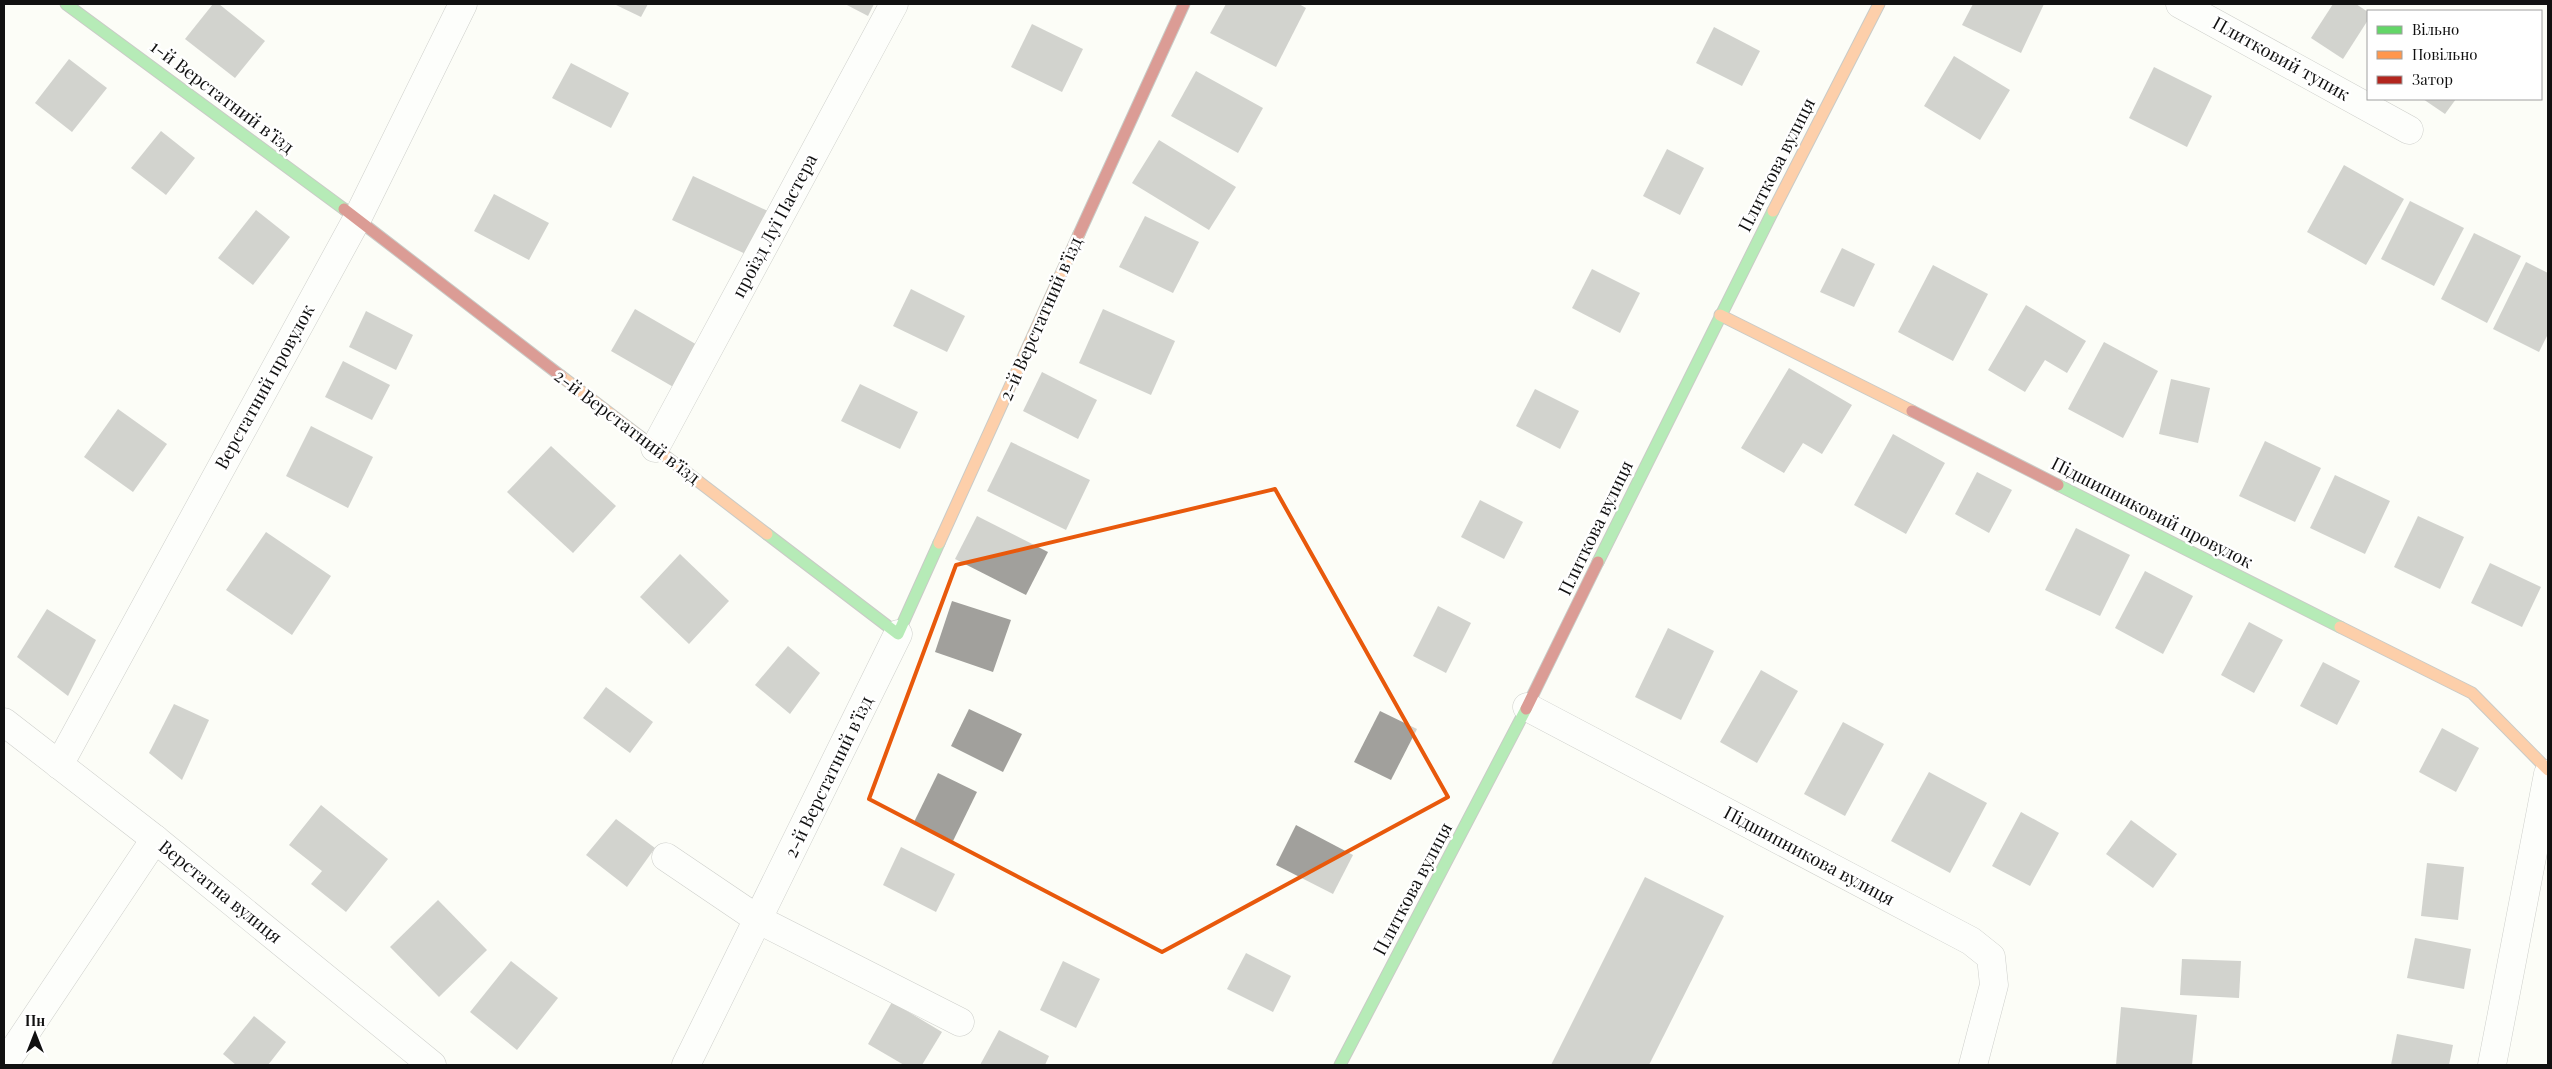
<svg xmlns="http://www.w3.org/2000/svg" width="2552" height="1069" viewBox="0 0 2552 1069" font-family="'Playfair Display',serif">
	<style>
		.building { fill: #a1a09c }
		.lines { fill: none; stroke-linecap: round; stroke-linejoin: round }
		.street-casing { stroke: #979795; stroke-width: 29 }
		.fast-casing { stroke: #8d8e8b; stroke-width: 13 }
		.slow-casing { stroke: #8d8e8b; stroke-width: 13 }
		.jam-casing { stroke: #8d8e8b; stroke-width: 13 }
		.street { stroke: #fffffe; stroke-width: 28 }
		.fast { stroke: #63d668; stroke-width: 11 }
		.slow { stroke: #ff974d; stroke-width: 11 }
		.jam { stroke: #b3261e; stroke-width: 11 }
		.marked { fill: none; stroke: #e8590c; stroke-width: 4; stroke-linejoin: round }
		.labels { text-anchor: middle; stroke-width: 5; stroke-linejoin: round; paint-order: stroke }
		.street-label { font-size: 18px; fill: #111; stroke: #fff }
	</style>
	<rect width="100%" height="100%" fill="#fcfdf7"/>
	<g class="building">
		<path d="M213 4H219L265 41 235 78 185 39Z"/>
		<path d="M614 4H648L641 17Z"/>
		<path d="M845 4H874L868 16Z"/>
		<path d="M1226 4H1299L1306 8 1276 67 1210 33Z"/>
		<path d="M1973 4H2044L2021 53 1962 25Z"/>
		<path d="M2333 4H2356L2368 12V20L2343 59 2311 38Z"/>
		<path d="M1032 24 1083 49 1062 92 1011 67Z"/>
		<path d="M1714 27 1760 51 1742 86 1696 63Z"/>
		<path d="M1954 56 2010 90 1980 140 1924 106Z"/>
		<path d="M69 59 107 88 72 132 35 103Z"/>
		<path d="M571 63 629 93 611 128 552 98Z"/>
		<path d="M2154 67 2212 96 2187 147 2129 118Z"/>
		<path d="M1196 71 1263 108 1238 153 1171 116Z"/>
		<path d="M2423 99H2456L2445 114Z"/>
		<path d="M161 131 195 158 166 195 131 168Z"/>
		<path d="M1159 140 1236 187 1209 230 1132 183Z"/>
		<path d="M1667 149 1704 168 1680 215 1643 196Z"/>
		<path d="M2344 165 2404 199 2366 265 2307 232Z"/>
		<path d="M693 176 770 212 750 256 672 220Z"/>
		<path d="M494 194 549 223 529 260 474 231Z"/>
		<path d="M2410 201 2464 228 2434 286 2381 259Z"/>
		<path d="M256 210 290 237 253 285 218 258Z"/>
		<path d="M1145 216 1199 242 1173 293 1119 267Z"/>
		<path d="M2474 233 2521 256 2487 323 2441 299Z"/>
		<path d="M1842 248 1875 264 1854 307 1820 292Z"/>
		<path d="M2526 262 2548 273V334L2539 352 2493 329Z"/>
		<path d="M1933 265 1988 294 1953 361 1898 332Z"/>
		<path d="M1592 269 1640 293 1620 333 1572 308Z"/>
		<path d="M911 289 965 316 947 352 893 326Z"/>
		<path d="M2026 305 2086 341 2067 373 2045 360 2025 392 1988 370Z"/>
		<path d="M635 309 706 350 682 392 611 351Z"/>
		<path d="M1103 309 1175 341 1151 395 1079 363Z"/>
		<path d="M366 311 413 335 396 370 349 347Z"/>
		<path d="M2104 342 2158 371 2123 438 2068 409Z"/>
		<path d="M343 361 390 385 372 420 325 397Z"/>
		<path d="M1789 368 1852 405 1822 454 1803 443 1784 473 1741 448Z"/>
		<path d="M1042 372 1097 400 1078 439 1023 411Z"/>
		<path d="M2171 379 2210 388 2198 443 2159 434Z"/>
		<path d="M860 384 918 412 900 449 841 421Z"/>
		<path d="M1535 389 1579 411 1560 449 1516 426Z"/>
		<path d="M118 409 167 444 133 492 84 457Z"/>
		<path d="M311 426 373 457 348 508 286 476Z"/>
		<path d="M1893 434 1945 463 1906 534 1854 505Z"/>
		<path d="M2265 441 2321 468 2295 522 2239 496Z"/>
		<path d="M1011 442 1090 480 1066 530 987 491Z"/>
		<path d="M551 446 616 506 573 553 507 492Z"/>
		<path d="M1977 472 2012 490 1989 533 1955 514Z"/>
		<path d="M2335 475 2390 501 2365 554 2310 528Z"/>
		<path d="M1480 500 1523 522 1504 559 1461 537Z"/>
		<path d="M977 516 1048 552 1026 595 955 559Z"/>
		<path d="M2418 516 2464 537 2440 589 2394 567Z"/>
		<path d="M2076 528 2130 555 2100 616 2045 590Z"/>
		<path d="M266 532 331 576 292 635 226 590Z"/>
		<path d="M680 554 729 601 689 644 640 597Z"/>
		<path d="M2490 563 2541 587 2522 627 2471 603Z"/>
		<path d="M2145 571 2193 596 2163 654 2115 628Z"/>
		<path d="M952 601 1011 620 993 672 935 652Z"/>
		<path d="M1438 606 1471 623 1446 673 1413 656Z"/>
		<path d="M47 609 96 640 68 696 17 657Z"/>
		<path d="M2249 622 2283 640 2254 693 2221 675Z"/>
		<path d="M1668 628 1714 651 1681 720 1635 697Z"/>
		<path d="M788 646 820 673 790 714 755 685Z"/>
		<path d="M2323 662 2360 681 2337 725 2300 706Z"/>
		<path d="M1761 670 1798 691 1757 763 1720 742Z"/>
		<path d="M606 687 653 722 630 753 583 718Z"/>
		<path d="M174 704 209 720 182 780 149 753Z"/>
		<path d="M969 709 1022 734 1003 772 951 746Z"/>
		<path d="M1380 711 1417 729 1391 780 1354 762Z"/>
		<path d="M1843 722 1884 744 1845 816 1804 794Z"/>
		<path d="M2442 728 2479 748 2456 792 2419 772Z"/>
		<path d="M1929 772 1987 803 1950 873 1891 841Z"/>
		<path d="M938 773 977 792 953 841 914 822Z"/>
		<path d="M321 805 388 859 346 912 311 884 322 871 289 845Z"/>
		<path d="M2021 812 2059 833 2030 886 1992 866Z"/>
		<path d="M616 819 655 848 627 887 586 855Z"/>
		<path d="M2131 820 2177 854 2153 888 2106 854Z"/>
		<path d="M1296 825 1353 855 1333 894 1276 865Z"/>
		<path d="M901 847 955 874 936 912 883 885Z"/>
		<path d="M2427 863 2464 867 2458 920 2421 916Z"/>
		<path d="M1645 877 1724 916 1649 1065H1551Z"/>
		<path d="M438 900 487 950 439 997 390 947Z"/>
		<path d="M2415 938 2471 949 2464 989 2407 978Z"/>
		<path d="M1246 953 1291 976 1273 1012 1227 989Z"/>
		<path d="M2182 959 2241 961 2239 998 2180 995Z"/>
		<path d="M511 961 558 998 517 1050 470 1012Z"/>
		<path d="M1063 961 1100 979 1076 1028 1040 1010Z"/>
		<path d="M892 1002 942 1032 922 1065H904L868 1044Z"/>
		<path d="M2121 1007 2197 1015 2192 1065H2116Z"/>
		<path d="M254 1016 286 1042 268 1065H236L223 1054Z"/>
		<path d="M999 1030 1049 1056 1045 1065H980Z"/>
		<path d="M2397 1034 2453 1045 2449 1065H2391Z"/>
	</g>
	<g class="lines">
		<defs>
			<g id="street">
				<path d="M2180 4 2409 130"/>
				<path d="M655 448 894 4"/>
				<path d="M1527 707 1971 941 1991 957 1994 985 1973 1065"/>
				<path d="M4 722 155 839 432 1065"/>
				<path d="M59 765 357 219 463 4"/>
				<path d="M666 857 759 920 960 1022"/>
				<path d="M4 1065 155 839"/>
				<path d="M686 1065 898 634"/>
				<path d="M2492 1065 2548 774"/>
			</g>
			<g id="fast">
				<path d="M66 4 344 209"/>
				<path d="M2058 485 2340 627"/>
				<path d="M767 534 898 634 939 543"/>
				<path d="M1598 562 1773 211"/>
				<path d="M1340 1065 1526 709"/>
			</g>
			<g id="slow">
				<path d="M1773 211 1879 4"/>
				<path d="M1720 315 1912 411"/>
				<path d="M561 376 767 534"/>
				<path d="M939 543 1079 234"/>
				<path d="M2340 627 2472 693 2548 770"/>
			</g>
			<g id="jam">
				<path d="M344 209 561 376"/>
				<path d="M1079 234 1184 4"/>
				<path d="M1912 411 2058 485"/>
				<path d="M1526 709 1598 562"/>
			</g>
		</defs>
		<use href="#street" class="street-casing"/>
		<use href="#fast" class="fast-casing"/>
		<use href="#slow" class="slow-casing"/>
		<use href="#jam" class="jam-casing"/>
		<use href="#street" class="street"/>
		<use href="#fast" class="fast"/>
		<use href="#slow" class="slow"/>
		<use href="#jam" class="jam"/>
	</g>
	<path d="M0 0H2552V1069H0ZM1275 489 1448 797 1162 952 869 799 956 565Z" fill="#fcfdf7" fill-opacity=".55" fill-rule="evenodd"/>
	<path class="marked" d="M1275 489 1448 797 1162 952 869 799 956 565Z"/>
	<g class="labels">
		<g class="street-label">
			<text transform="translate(2281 59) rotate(29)" y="6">Плитковий тупик</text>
			<text transform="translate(222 97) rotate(37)" y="6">1-й Верстатний в’їзд</text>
			<text transform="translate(1777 165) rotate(-63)" y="6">Плиткова вулиця</text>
			<text transform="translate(775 226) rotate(-62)" y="6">проїзд Луї Пастера</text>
			<text transform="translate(1041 319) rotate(-66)" y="6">2-й Верстатний в’їзд</text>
			<text transform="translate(265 387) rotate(-61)" y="6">Верстатний провулок</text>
			<text transform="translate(627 427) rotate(37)" y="6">2-й Верстатний в’їзд</text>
			<text transform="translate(2152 513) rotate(27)" y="6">Підшипниковий провулок</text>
			<text transform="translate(1596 528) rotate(-64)" y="6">Плиткова вулиця</text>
			<text transform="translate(829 777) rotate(-64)" y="6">2-й Верстатний в’їзд</text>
			<text transform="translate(1809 856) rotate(28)" y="6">Підшипникова вулиця</text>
			<text transform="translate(1413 889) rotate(-62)" y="6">Плиткова вулиця</text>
			<text transform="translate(220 892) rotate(39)" y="6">Верстатна вулиця</text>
		</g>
	</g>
	<rect width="2552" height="1069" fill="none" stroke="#111111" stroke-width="10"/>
	<rect x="2367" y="10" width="175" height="90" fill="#ffffff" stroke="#a0a0a0"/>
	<rect x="2377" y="26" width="25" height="8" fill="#63d668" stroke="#a0a0a0"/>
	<text x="2412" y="35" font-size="15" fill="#111111">Вільно</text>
	<rect x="2377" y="51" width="25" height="8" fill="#ff974d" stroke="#a0a0a0"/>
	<text x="2412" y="60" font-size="15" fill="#111111">Повільно</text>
	<rect x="2377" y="76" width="25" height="8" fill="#b3261e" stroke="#a0a0a0"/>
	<text x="2412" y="85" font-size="15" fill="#111111">Затор</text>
	<g transform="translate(35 1034)" stroke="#ffffff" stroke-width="4" paint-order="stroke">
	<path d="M0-4L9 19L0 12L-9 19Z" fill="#111111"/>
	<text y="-8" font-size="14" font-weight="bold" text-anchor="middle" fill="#111111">Пн</text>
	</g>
</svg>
